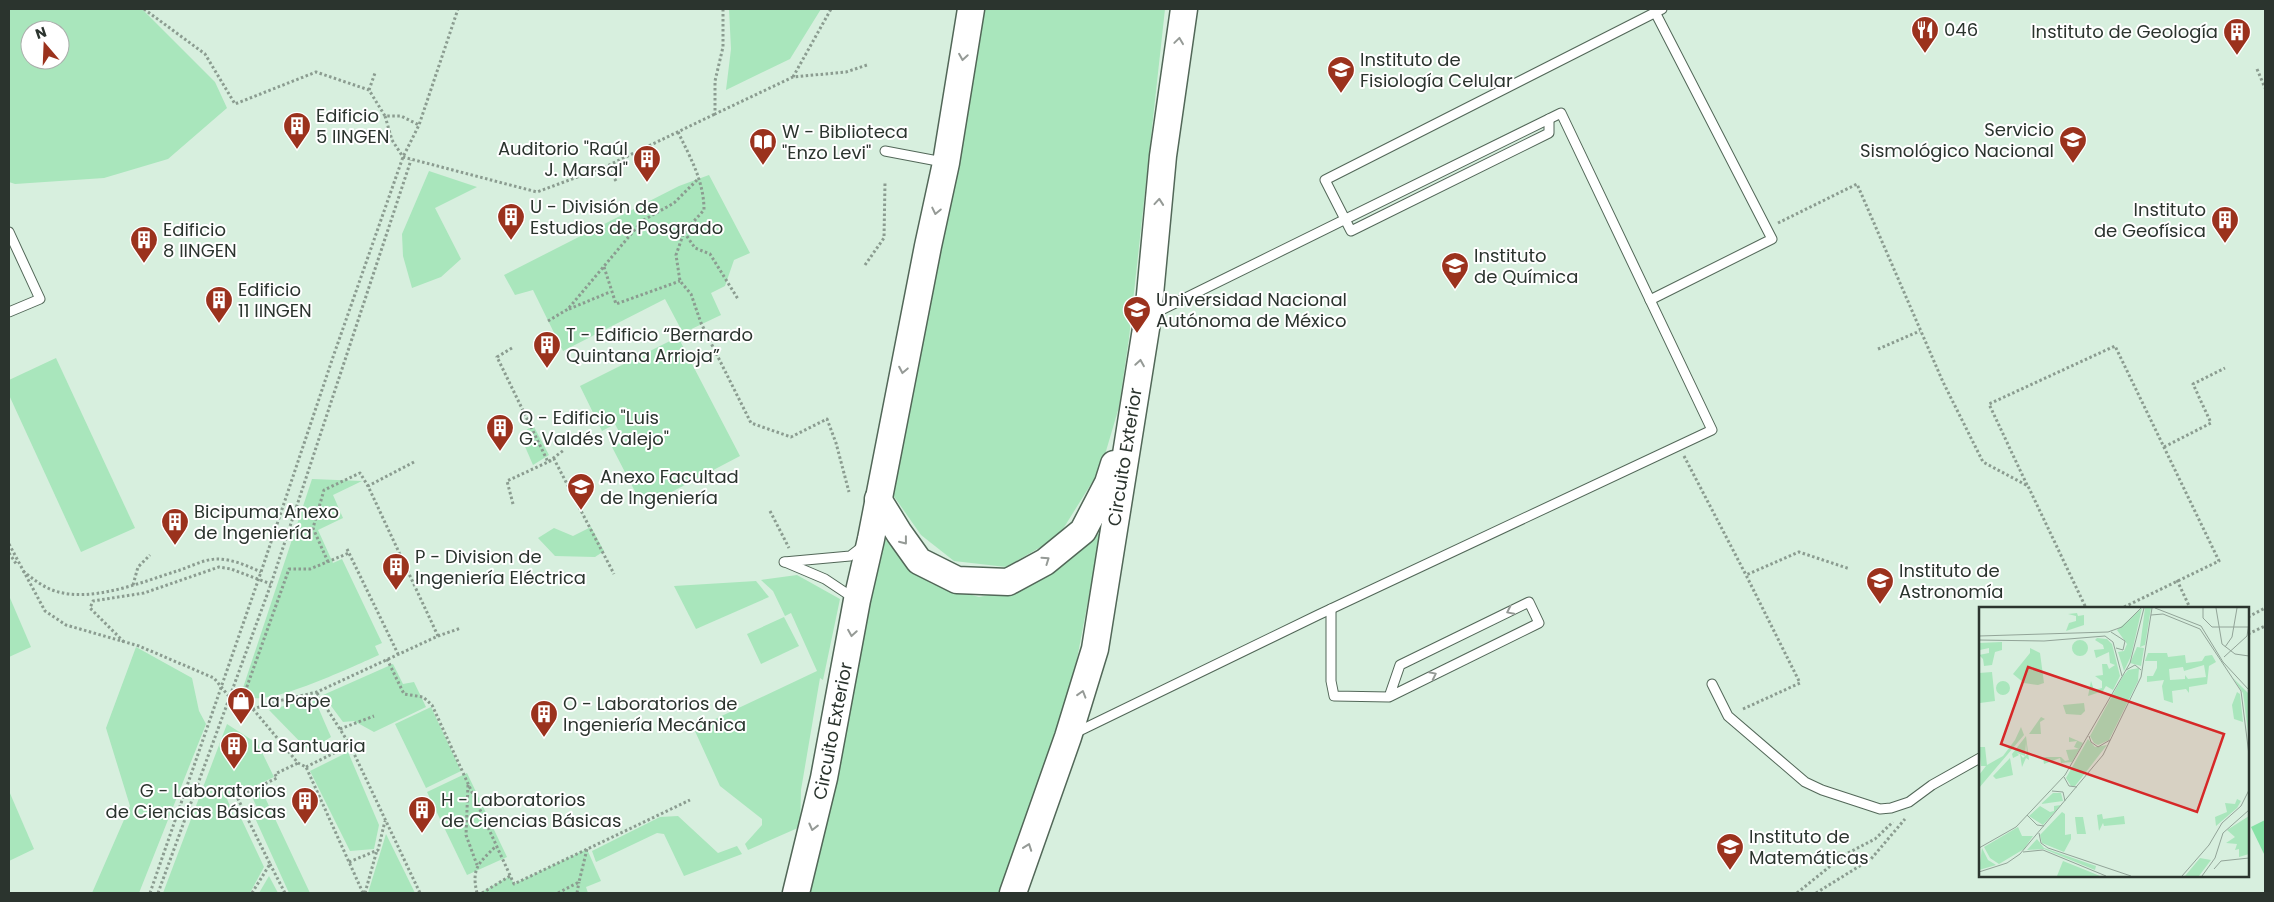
<svg xmlns="http://www.w3.org/2000/svg" width="2274" height="902" viewBox="0 0 2274 902" font-family="Poppins,sans-serif">
	<style>
		.green { fill: #a9e6bc; fill-rule: evenodd }
		.water { fill: #86e2a6 }
		.lines { fill: none; stroke-linecap: round; stroke-linejoin: round }
		.lane-casing { stroke: #526758; stroke-width: 11 }
		.secondary-casing { stroke: #526758; stroke-width: 29 }
		.path { stroke: #8b9c90; stroke-width: 3; stroke-dasharray: 2.5 2.5; stroke-linecap: butt }
		.lane { stroke: #fff; stroke-width: 9 }
		.secondary { stroke: #fff; stroke-width: 26 }
		.oneway { stroke: #959a96 }
		.labels { text-anchor: middle; stroke-width: 4; stroke-linejoin: round; paint-order: stroke }
		.poi-label { font-size: 18px; fill: #2b342e; stroke: #fff; text-anchor: start }
		.street-label { font-size: 18px; fill: #2b342e; stroke: #fff }
		.inset-road { fill: none; stroke: #92a498; stroke-width: 1 }
		.view { fill: #d62828; fill-opacity: 0.15; stroke: #d62828; stroke-width: 2.5 }
		.inset-edge { fill: none; stroke: #2b342e; stroke-width: 2.5 }
	</style>
	<rect width="100%" height="100%" fill="#d7efde"/>
	<g class="green">
		<path d="M9 9H142L215 82 227 108 168 159 104 178 15 184 9 182ZM30 30H60V60H30Z"/>
		<path d="M729 9H821L790 59 726 90 731 49Z"/>
		<path d="M982 9H1165L1129 338 1119 407 1101 468 1058 537 1006 567 954 561 921 535 893 495Z"/>
		<path d="M429 171 477 187 435 208 461 259 441 277 412 288 403 256 402 234Z"/>
		<path d="M709 175 750 253 734 260 725 286 711 293 721 315 683 333 665 299 563 351 533 290 515 295 504 275 679 186Z"/>
		<path d="M678 337 740 456 643 507 612 447 624 441 615 424 602 431 580 386Z"/>
		<path d="M56 358 135 528 81 552 9 395V380Z"/>
		<path d="M533 425 549 455 533 465 520 435Z"/>
		<path d="M312 479 362 481 333 495 343 518 318 530 333 563 342 559 382 643 375 646 379 655C354 666 280 701 255 698 251 698 246 694 242 691Z"/>
		<path d="M591 527 604 551 595 557 555 556 538 538 554 528 573 536Z"/>
		<path d="M1101 532 1077 659 1049 760 999 893H810L882 535 906 565 932 584 979 597 1029 587Z"/>
		<path d="M797 575 840 599 823 680 820 678 801 790 800 827 748 850 745 844 762 825V819L720 786 694 729 817 671 791 613 785 616 773 591 761 580Z"/>
		<path d="M756 581 769 597 696 629 674 586Z"/>
		<path d="M10 598 31 647 9 657V599Z"/>
		<path d="M784 617 799 646 761 664 747 634Z"/>
		<path d="M136 647 192 678 199 711 206 724 139 893H92L130 806 106 728Z"/>
		<path d="M393 664 403 684 414 682 426 707 374 732 354 721 343 722 323 695Z"/>
		<path d="M314 698 331 737 309 751 269 710Z"/>
		<path d="M431 707 461 771 426 788 395 724Z"/>
		<path d="M227 724 258 744 274 777 227 799 235 818 240 816 264 867 250 893H163Z"/>
		<path d="M348 752 379 825 374 849 350 851 310 771Z"/>
		<path d="M467 773 507 857 467 875 427 792Z"/>
		<path d="M261 789 310 893H289L255 818 260 815 251 794Z"/>
		<path d="M9 791 34 849 9 861Z"/>
		<path d="M678 816 718 853 737 846 742 854 684 876 664 834 657 833 596 862 592 851 660 817Z"/>
		<path d="M386 834 415 893H368Z"/>
		<path d="M587 849 601 881 586 887 588 893 482 892 510 876 514 884Z"/>
		<path d="M269 876 278 893H259Z"/>
	</g>
	<path class="water" d="M2265 820V856L2251 827Z"/>
	<g class="lines">
		<defs>
			<g id="lane">
				<path d="M1549 119V133L1351 231 1325 180 1662 9"/>
				<path d="M885 151 943 162"/>
				<path d="M9 232 40 299 9 312"/>
				<path d="M1650 300 1772 239 1655 12"/>
				<path d="M784 562 850 556 863 546"/>
				<path d="M785 562 825 579 855 599"/>
				<path d="M1331 609V681L1334 696 1389 697 1539 623 1529 602 1400 665 1389 697"/>
				<path d="M1712 684 1728 716 1805 782 1822 790 1880 809 1891 808 1909 802 1932 785 1980 758"/>
				<path d="M1075 733 1318 615 1712 430 1561 113 1153 314"/>
			</g>
			<g id="secondary">
				<path d="M878 499 899 533 919 561 957 580 1008 582 1045 562 1083 531 1108 483 1114 464"/>
				<path d="M796 893 824 778 857 600 871 539 928 246 946 163 971 9"/>
				<path d="M1013 893 1068 737 1095 649 1148 316 1163 156 1184 9"/>
			</g>
		</defs>
		<use href="#lane" class="lane-casing"/>
		<use href="#secondary" class="secondary-casing"/>
		<g class="path">
			<path d="M144 9 205 54 235 104 316 72 369 90 385 116H401L419 125"/>
			<path d="M723 9V47L715 81V114L793 77 846 72 867 65"/>
			<path d="M2257 69 2265 88"/>
			<path d="M793 77 831 9"/>
			<path d="M369 90 375 73"/>
			<path d="M385 116 392 140 403 157 537 192 607 166 715 114"/>
			<path d="M678 132C690 157 704 181 704 210L684 232 676 255 680 281 691 294 701 323 751 423 791 437 827 419 836 443 849 492"/>
			<path d="M607 166 616 181"/>
			<path d="M1778 223 1857 184 1943 382 1983 462 2028 486 2086 608"/>
			<path d="M684 232 695 248 710 254 738 299"/>
			<path d="M865 265 884 238 885 182"/>
			<path d="M604 267 616 304 680 281"/>
			<path d="M569 309 610 292"/>
			<path d="M548 321 568 309 642 221 674 203 699 178"/>
			<path d="M512 348 497 357 548 462 554 459 614 574"/>
			<path d="M1878 349 1920 331"/>
			<path d="M2164 447 2211 423 2193 384 2225 368"/>
			<path d="M1684 456 1746 575"/>
			<path d="M414 462 368 486 438 636"/>
			<path d="M2027 485 1989 404 2115 346 2219 561 2122 608"/>
			<path d="M513 504 507 481 548 462 564 450"/>
			<path d="M770 511 789 548"/>
			<path d="M9 544 45 611 66 625 139 646 214 678 231 699 240 706 253 709 274 702 317 692 438 636 461 628"/>
			<path d="M347 549 398 654"/>
			<path d="M9 553 17 565"/>
			<path d="M328 562 313 528 324 490 360 473 368 486"/>
			<path d="M23 571C33 579 43 587 55 591 92 603 142 582 177 571 190 567 204 559 217 559 232 559 248 566 261 572"/>
			<path d="M2177 580 2190 608"/>
			<path d="M133 585 138 567 150 555"/>
			<path d="M2248 617 2265 608"/>
			<path d="M2248 634 2265 626"/>
			<path d="M124 642 90 608 93 601 144 593 219 567 231 569 271 584"/>
			<path d="M387 659 404 694 423 697 432 705 514 884 690 800"/>
			<path d="M317 693 350 745"/>
			<path d="M240 706 289 569H310L349 553"/>
			<path d="M253 709 298 763 306 767 363 893"/>
			<path d="M1743 709 1800 683 1746 575 1799 552 1850 569"/>
			<path d="M340 729 374 716"/>
			<path d="M306 767 350 745 420 893"/>
			<path d="M468 785 466 835 477 865"/>
			<path d="M349 862 378 850 385 821"/>
			<path d="M270 864 285 893"/>
			<path d="M150 893 261 572 333 357 403 157 419 125 458 9"/>
			<path d="M158 893 271 584 411 160"/>
			<path d="M252 893 270 864 237 797 277 778 275 774 298 763"/>
			<path d="M365 893 377 850"/>
			<path d="M477 893C471 868 479 863 496 846"/>
			<path d="M482 893 510 876"/>
			<path d="M558 893 579 882 587 849"/>
			<path d="M577 893 579 882"/>
			<path d="M1797 893 1844 855 1875 839 1893 822"/>
			<path d="M1816 893 1871 859 1905 819"/>
		</g>
		<use href="#lane" class="lane"/>
		<use href="#secondary" class="secondary"/>
	</g>
	<defs><path id="oneway-chevron" d="M-2-3.5L2.5 0L-2 3.5" fill="none" stroke-width="1.6" stroke-linecap="round" stroke-linejoin="round" transform="scale(1.25)"/></defs>
	<g class="oneway">
		<use href="#oneway-chevron" transform="translate(1179 41) rotate(-82)"/>
		<use href="#oneway-chevron" transform="translate(963 57) rotate(99)"/>
		<use href="#oneway-chevron" transform="translate(1159 202) rotate(-85)"/>
		<use href="#oneway-chevron" transform="translate(936 211) rotate(102)"/>
		<use href="#oneway-chevron" transform="translate(1140 363) rotate(-81)"/>
		<use href="#oneway-chevron" transform="translate(903 370) rotate(101)"/>
		<use href="#oneway-chevron" transform="translate(904 541) rotate(52)"/>
		<use href="#oneway-chevron" transform="translate(1046 560) rotate(-35)"/>
		<use href="#oneway-chevron" transform="translate(1510 611) rotate(154)"/>
		<use href="#oneway-chevron" transform="translate(852 633) rotate(99)"/>
		<use href="#oneway-chevron" transform="translate(1433 675) rotate(-26)"/>
		<use href="#oneway-chevron" transform="translate(1082 694) rotate(-73)"/>
		<use href="#oneway-chevron" transform="translate(813 827) rotate(104)"/>
		<use href="#oneway-chevron" transform="translate(1028 847) rotate(-70)"/>
	</g>
	<defs>
		<symbol id="restaurant-pin" viewBox="-11 -11 22 30"><path d="M0 17L-7.5 6A9.5 9.5 0 1 1 7.5 6Z" fill="#9b321d" stroke="#fff"/><path d="M-5-6h1v4h1v-4h1v4h1v-4h1v5L-1.5 .5V6h-2V.5L-5-1ZM5-6V6H3V1.5H1.5Q1.5-4 5-6Z" fill="#fff"/></symbol>
		<symbol id="building-pin" viewBox="-11 -11 22 30"><path d="M0 17L-7.5 6A9.5 9.5 0 1 1 7.5 6Z" fill="#9b321d" stroke="#fff"/><path d="M-4-6H4V6H1V3H-1V6H-4ZM-2.5-4.3h1.7v1.8h-1.7ZM.8-4.3h1.7v1.8H.8ZM-2.5-1h1.7V.8h-1.7ZM.8-1h1.7V.8H.8Z" fill="#fff"/></symbol>
		<symbol id="university-pin" viewBox="-11 -11 22 30"><path d="M0 17L-7.5 6A9.5 9.5 0 1 1 7.5 6Z" fill="#9b321d" stroke="#fff"/><path d="M0-5L7-2L0 1L-7-2ZM-4 1L0 2.5L4 1V4Q0 6-4 4Z" fill="#fff"/></symbol>
		<symbol id="library-pin" viewBox="-11 -11 22 30"><path d="M0 17L-7.5 6A9.5 9.5 0 1 1 7.5 6Z" fill="#9b321d" stroke="#fff"/><path d="M-6-4Q-3-5.5-.7-3.5V5Q-3 3-6 4ZM6-4Q3-5.5 .7-3.5V5Q3 3 6 4Z" fill="#fff"/></symbol>
		<symbol id="shop-pin" viewBox="-11 -11 22 30"><path d="M0 17L-7.5 6A9.5 9.5 0 1 1 7.5 6Z" fill="#9b321d" stroke="#fff"/><path d="M-5-2.5h2.3a2.7 3.5 0 0 1 5.4 0H5L5.5 6h-11ZM-1.5-2.5h3a1.5 2.3 0 0 0-3 0Z" fill="#fff"/></symbol>
	</defs>
	<g fill-rule="evenodd">
		<use href="#restaurant-pin" x="1909" y="14" width="32" height="43"/>
		<use href="#building-pin" x="2221" y="16" width="32" height="43"/>
		<use href="#university-pin" x="1325" y="54" width="32" height="43"/>
		<use href="#building-pin" x="281" y="110" width="32" height="43"/>
		<use href="#university-pin" x="2057" y="124" width="32" height="43"/>
		<use href="#library-pin" x="747" y="126" width="32" height="43"/>
		<use href="#building-pin" x="631" y="143" width="32" height="43"/>
		<use href="#building-pin" x="495" y="201" width="32" height="43"/>
		<use href="#building-pin" x="2209" y="204" width="32" height="43"/>
		<use href="#building-pin" x="128" y="224" width="32" height="43"/>
		<use href="#university-pin" x="1439" y="250" width="32" height="43"/>
		<use href="#building-pin" x="203" y="284" width="32" height="43"/>
		<use href="#university-pin" x="1121" y="294" width="32" height="43"/>
		<use href="#building-pin" x="531" y="329" width="32" height="43"/>
		<use href="#building-pin" x="484" y="412" width="32" height="43"/>
		<use href="#university-pin" x="565" y="471" width="32" height="43"/>
		<use href="#building-pin" x="159" y="506" width="32" height="43"/>
		<use href="#building-pin" x="380" y="551" width="32" height="43"/>
		<use href="#university-pin" x="1864" y="565" width="32" height="43"/>
		<use href="#shop-pin" x="225" y="685" width="32" height="43"/>
		<use href="#building-pin" x="528" y="698" width="32" height="43"/>
		<use href="#building-pin" x="218" y="730" width="32" height="43"/>
		<use href="#building-pin" x="289" y="785" width="32" height="43"/>
		<use href="#building-pin" x="406" y="794" width="32" height="43"/>
		<use href="#university-pin" x="1714" y="831" width="32" height="43"/>
	</g>
	<g class="labels">
		<g class="poi-label">
			<text x="1944" y="36">046</text>
			<text x="2218" y="38" text-anchor="end">Instituto de Geología</text>
			<text x="1360" y="66">Instituto de<tspan x="1360" dy="21">Fisiología Celular</tspan></text>
			<text x="316" y="122">Edificio<tspan x="316" dy="21">5 IINGEN</tspan></text>
			<text x="2054" y="136" text-anchor="end">Servicio<tspan x="2054" dy="21">Sismológico Nacional</tspan></text>
			<text x="782" y="138">W - Biblioteca<tspan x="782" dy="21">"Enzo Levi"</tspan></text>
			<text x="628" y="155" text-anchor="end">Auditorio "Raúl<tspan x="628" dy="21">J. Marsal"</tspan></text>
			<text x="530" y="213">U - División de<tspan x="530" dy="21">Estudios de Posgrado</tspan></text>
			<text x="2206" y="216" text-anchor="end">Instituto<tspan x="2206" dy="21">de Geofísica</tspan></text>
			<text x="163" y="236">Edificio<tspan x="163" dy="21">8 IINGEN</tspan></text>
			<text x="1474" y="262">Instituto<tspan x="1474" dy="21">de Química</tspan></text>
			<text x="238" y="296">Edificio<tspan x="238" dy="21">11 IINGEN</tspan></text>
			<text x="1156" y="306">Universidad Nacional<tspan x="1156" dy="21">Autónoma de México</tspan></text>
			<text x="566" y="341">T - Edificio “Bernardo<tspan x="566" dy="21">Quintana Arrioja”</tspan></text>
			<text x="519" y="424">Q - Edificio "Luis<tspan x="519" dy="21">G. Valdés Valejo"</tspan></text>
			<text x="600" y="483">Anexo Facultad<tspan x="600" dy="21">de Ingeniería</tspan></text>
			<text x="194" y="518">Bicipuma Anexo<tspan x="194" dy="21">de Ingeniería</tspan></text>
			<text x="415" y="563">P - Division de<tspan x="415" dy="21">Ingeniería Eléctrica</tspan></text>
			<text x="1899" y="577">Instituto de<tspan x="1899" dy="21">Astronomía</tspan></text>
			<text x="260" y="707">La Pape</text>
			<text x="563" y="710">O - Laboratorios de<tspan x="563" dy="21">Ingeniería Mecánica</tspan></text>
			<text x="253" y="752">La Santuaria</text>
			<text x="286" y="797" text-anchor="end">G - Laboratorios<tspan x="286" dy="21">de Ciencias Básicas</tspan></text>
			<text x="441" y="806">H - Laboratorios<tspan x="441" dy="21">de Ciencias Básicas</tspan></text>
			<text x="1749" y="843">Instituto de<tspan x="1749" dy="21">Matemáticas</tspan></text>
		</g>
		<g class="street-label">
			<text transform="translate(1125 457) rotate(-81)" y="6">Circuito Exterior</text>
			<text transform="translate(833 731) rotate(-79)" y="6">Circuito Exterior</text>
		</g>
	</g>
	<g transform="translate(1979 607)">
		<rect width="270" height="270" fill="#d7efde"/>
		<path d="M163 1 152 49 145 64 139 45 145 44 148 37 138 23ZM166 1H172L166 38 161 40ZM98 6 99 9 105 8V18L87 24 90 16 97 14V9L89 7ZM118 31 128 32 133 37 141 69 134 83 127 79 124 84 109 89 112 74 115 83 123 81V74L116 69 124 68 123 57H128L130 62 136 58 131 56 130 45 117 51 115 43 125 42 124 38 116 33ZM93 41a8 8 0 1 1 16 0a8 8 0 1 1-16 0ZM23 35V43L16 45 13 58 5 59 4 52 0 48 10 46V41L1 43 0 36ZM158 40 165 41 162 59 151 56ZM51 41 61 46 65 76 59 78 45 76 34 67 51 46ZM169 46H188L189 50 206 48 207 56 223 54 226 49 233 48 237 55 230 59 228 77 210 80V86L207 82 193 84 194 96 185 93 183 79 185 73 168 75V69H174L178 61V54H166ZM225 58 227 70 209 72 206 68V72L191 73 190 62 204 60 205 64ZM160 61 159 74 130 133 119 138 115 136 111 129 144 69 149 63ZM13 65 16 94 1 96 0 66ZM254 71 270 87V132L264 86ZM17 81a7 7 0 1 1 14 0a7 7 0 1 1-14 0ZM258 85 261 87 264 115 255 112 253 98ZM105 96 106 104 102 108 87 107 84 98ZM62 110 66 112 61 115 62 127H50ZM42 120 45 128 0 181V168L7 159H2L0 140H6L8 158 24 149 36 133ZM47 129 50 153 47 151 43 160 41 147 44 151 48 147 47 135 46 149 38 146 40 148 34 151 33 147ZM90 130 104 136 93 155 82 156 81 151 65 157 64 151 67 150H82L86 154 90 153 87 143 100 142 95 140 98 134 90 135ZM109 132 116 140 128 138 96 179H92L87 171ZM31 151 34 168 17 172 14 169ZM74 186H82L84 194 62 197ZM258 192 262 194 258 201 237 219 236 210 248 205 246 196 256 197ZM82 198 64 218 50 209 61 199 71 205 75 204V199ZM83 205 86 207V228L92 227V232L85 245 63 236 61 228ZM123 207 124 212 145 209 146 217 125 219 124 216 120 224 118 208ZM270 209V247L260 250V242L256 243 258 237 247 236 256 230 248 223ZM96 210H104L107 227H98ZM39 220 43 229H54L45 242 20 257 11 251 5 240ZM58 232 65 241 117 259 116 263 65 242 48 243ZM3 241 9 253 17 258 0 263ZM221 251 232 253 220 269H206ZM84 254 104 262 121 269H78Z" fill="#a9e6bc" fill-rule="evenodd"/>
		<path class="inset-road" d="M176 1 222 19 244 55 270 83M224 1V11L233 20H270M237 1 243 37 256 47 270 49M172 8 184 7 221 22 262 84 270 148M132 25 146 34 144 43 137 41M0 29 129 25 143 20 162 1M0 33 65 34 126 29 134 35 143 69M246 40 253 30 258 1M245 50 268 29 270 16M147 63 156 58 162 63M110 129 112 135 119 140 131 133M85 170 90 179 98 180M73 184 84 185 86 194M48 208 58 218 65 219M60 226 62 236 69 241 152 269M0 241 37 220 86 168 151 56 165 1M44 245 64 243 127 269M235 262 242 254 270 251M0 265 28 256 41 247 124 148 162 70 173 1M203 269 230 238 243 216 262 199 270 183M223 269 236 251 244 226 270 203"/>
		<path class="view" d="M49 60 245 127 218 205 22 137Z"/>
		<rect width="270" height="270" class="inset-edge"/>
	</g>
	<rect width="2274" height="902" fill="none" stroke="#2b342e" stroke-width="20"/>
	<g transform="translate(45 45) rotate(341)"><circle r="24" fill="#ffffff" stroke="#aaaeab"/>
	<path d="M0-4L9 19L0 12L-9 19Z" fill="#9b321d"/>
	<text y="-8" font-size="14" font-weight="bold" text-anchor="middle" fill="#2b342e">N</text>
	</g>
</svg>
